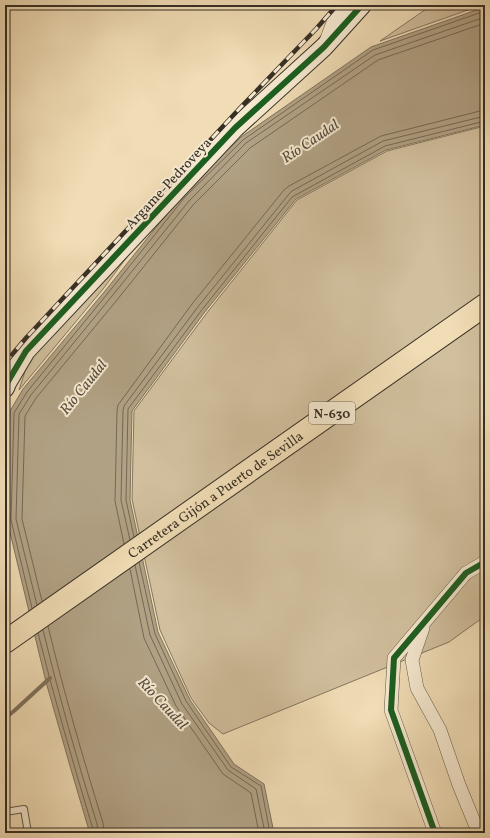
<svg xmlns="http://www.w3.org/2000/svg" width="490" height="838" viewBox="0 0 490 838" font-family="Vollkorn,serif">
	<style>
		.green { fill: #d1bf9d; stroke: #847761 }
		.water { fill: #b1a184; stroke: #80735e }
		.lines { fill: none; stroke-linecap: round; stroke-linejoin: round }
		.shore { stroke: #746854; stroke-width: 1 }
		.stream { stroke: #80735e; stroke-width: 4 }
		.lane-casing { stroke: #655a49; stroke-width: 8 }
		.street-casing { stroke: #655a49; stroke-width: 14 }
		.secondary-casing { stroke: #372f25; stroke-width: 20 }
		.highway-casing { stroke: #372f25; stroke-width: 24 }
		.lane { stroke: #f5e8cf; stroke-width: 6 }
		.street { stroke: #f5e8cf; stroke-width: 13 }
		.secondary { stroke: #f5e8cf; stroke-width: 18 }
		.highway { stroke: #f0dcb5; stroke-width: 22 }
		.rail-casing { stroke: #372f25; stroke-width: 4.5 }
		.rail { stroke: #f5e8cf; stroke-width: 3; stroke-dasharray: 9; stroke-linecap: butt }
		.cycleway-casing { stroke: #f5e8cf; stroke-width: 8 }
		.cycleway { stroke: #1b5e20; stroke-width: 6 }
		.labels { text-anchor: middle; stroke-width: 4; stroke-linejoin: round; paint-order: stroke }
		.shield { fill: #f5e8cf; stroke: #706658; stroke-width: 1 }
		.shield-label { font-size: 13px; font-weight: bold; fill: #372f25 }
		.street-label { font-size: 14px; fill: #372f25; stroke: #f5e8cf }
		.water-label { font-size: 15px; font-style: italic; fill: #564c3d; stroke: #f5e8cf }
	</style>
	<rect width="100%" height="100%" fill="#f0dcb5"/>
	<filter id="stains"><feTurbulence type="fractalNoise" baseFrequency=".005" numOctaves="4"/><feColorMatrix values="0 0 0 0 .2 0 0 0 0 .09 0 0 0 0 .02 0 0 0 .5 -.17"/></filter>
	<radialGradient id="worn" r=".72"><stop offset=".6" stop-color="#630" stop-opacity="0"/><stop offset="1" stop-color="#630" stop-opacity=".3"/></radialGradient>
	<g class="green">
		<path d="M433 5H482L380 41 432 5Z"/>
		<path d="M485 126V616L449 642 223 734 209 723 191 698 160 630 132 499 134 411 206 314 297 200 387 151Z"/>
		<path d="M154 221 103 289 19 390 28 362Z"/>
	</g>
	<path class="water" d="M485 7V125L386 150 296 199 204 313 132 411 130 500 158 632 190 700 234 764 264 784 274 833H89L88 827 70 766 46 682 7 520 10 411 23 389 105 291 182 195 241 137 371 47Z"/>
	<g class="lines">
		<g class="shore">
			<path d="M134 537 126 500 128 409 201 311 292 197 385 146 485 121"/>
			<path d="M130 540 121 500 123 411 124 406 197 308 289 194 292 191 383 141 485 116"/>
			<path d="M124 544 115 501 117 411 118 405 192 304 284 190 289 186 381 136 480 111 485 110"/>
			<path d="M139 562 155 634 186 701 231 767 261 786 270 833"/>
			<path d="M135 565 150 635 182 704 228 770 256 789 265 833"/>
			<path d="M130 569 144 638 176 706 223 774 251 793 259 833"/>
			<path d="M42 601 22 519 25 416 36 398 117 300 193 205 250 148 378 60 485 23"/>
			<path d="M37 605 16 519 19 414 31 395 112 296 189 201 246 143 375 55 485 17"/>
			<path d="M32 608 11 520 14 413 27 392 108 293 185 197 243 140 373 50 485 11"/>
			<path d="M48 626C64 693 83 758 103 823L104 833"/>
			<path d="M43 630C59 696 77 760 97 824L98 833"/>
			<path d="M38 633C54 698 73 762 92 826L93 833"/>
		</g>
		<path class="stream" d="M5 718 14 711 50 678"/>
		<defs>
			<path id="lane" d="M5 812 24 809 28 833"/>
			<g id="street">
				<path d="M326 41 334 20 343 5"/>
				<path d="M423 628 412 660 417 688 440 730 459 785 475 824 482 833"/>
				<path d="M435 833 391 710 394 658 466 573 485 562"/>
			</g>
			<path id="secondary" d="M5 388 7 383 26 351 235 128 324 47 362 5"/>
			<g id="highway">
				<path id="s1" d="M5 642 485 305"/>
			</g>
		</defs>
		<use href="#lane" class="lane-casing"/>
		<use href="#street" class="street-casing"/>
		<use href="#secondary" class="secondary-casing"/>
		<use href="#highway" class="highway-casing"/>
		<use href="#lane" class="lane"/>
		<use href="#street" class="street"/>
		<use href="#secondary" class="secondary"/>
		<use href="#highway" class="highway"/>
		<defs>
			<path id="rail" d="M5 363 26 338 241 107 316 29 337 5"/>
		</defs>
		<use href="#rail" class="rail-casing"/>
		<use href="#rail" class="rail"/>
		<defs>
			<g id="cycleway">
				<path d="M5 388 7 383 26 351 235 128 324 47 362 5"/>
				<path d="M435 833 391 710 394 658 466 573 485 562"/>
			</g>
		</defs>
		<use href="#cycleway" class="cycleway-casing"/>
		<use href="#cycleway" class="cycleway"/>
	</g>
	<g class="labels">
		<rect class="shield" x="309" y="402" width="46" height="22" rx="3"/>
		<g class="shield-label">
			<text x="332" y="418">N-630</text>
		</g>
		<g class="street-label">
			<text transform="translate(168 183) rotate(-47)" y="5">Argame-Pedroveya</text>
			<text dy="5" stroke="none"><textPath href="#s1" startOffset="257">Carretera Gijón a Puerto de Sevilla</textPath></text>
		</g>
		<g class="water-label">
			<text transform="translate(310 141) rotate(-34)" y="5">Río Caudal</text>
			<text transform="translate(83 387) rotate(-51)" y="5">Río Caudal</text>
			<text transform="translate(163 703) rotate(47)" y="5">Río Caudal</text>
		</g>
	</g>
	<rect width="490" height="838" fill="none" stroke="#f0dcb5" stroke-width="20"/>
	<rect x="6" y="6" width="478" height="826" fill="none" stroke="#372f25" stroke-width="2"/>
	<rect x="10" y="10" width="470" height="818" fill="none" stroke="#372f25"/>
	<rect width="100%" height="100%" filter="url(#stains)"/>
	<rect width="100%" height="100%" fill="url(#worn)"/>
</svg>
